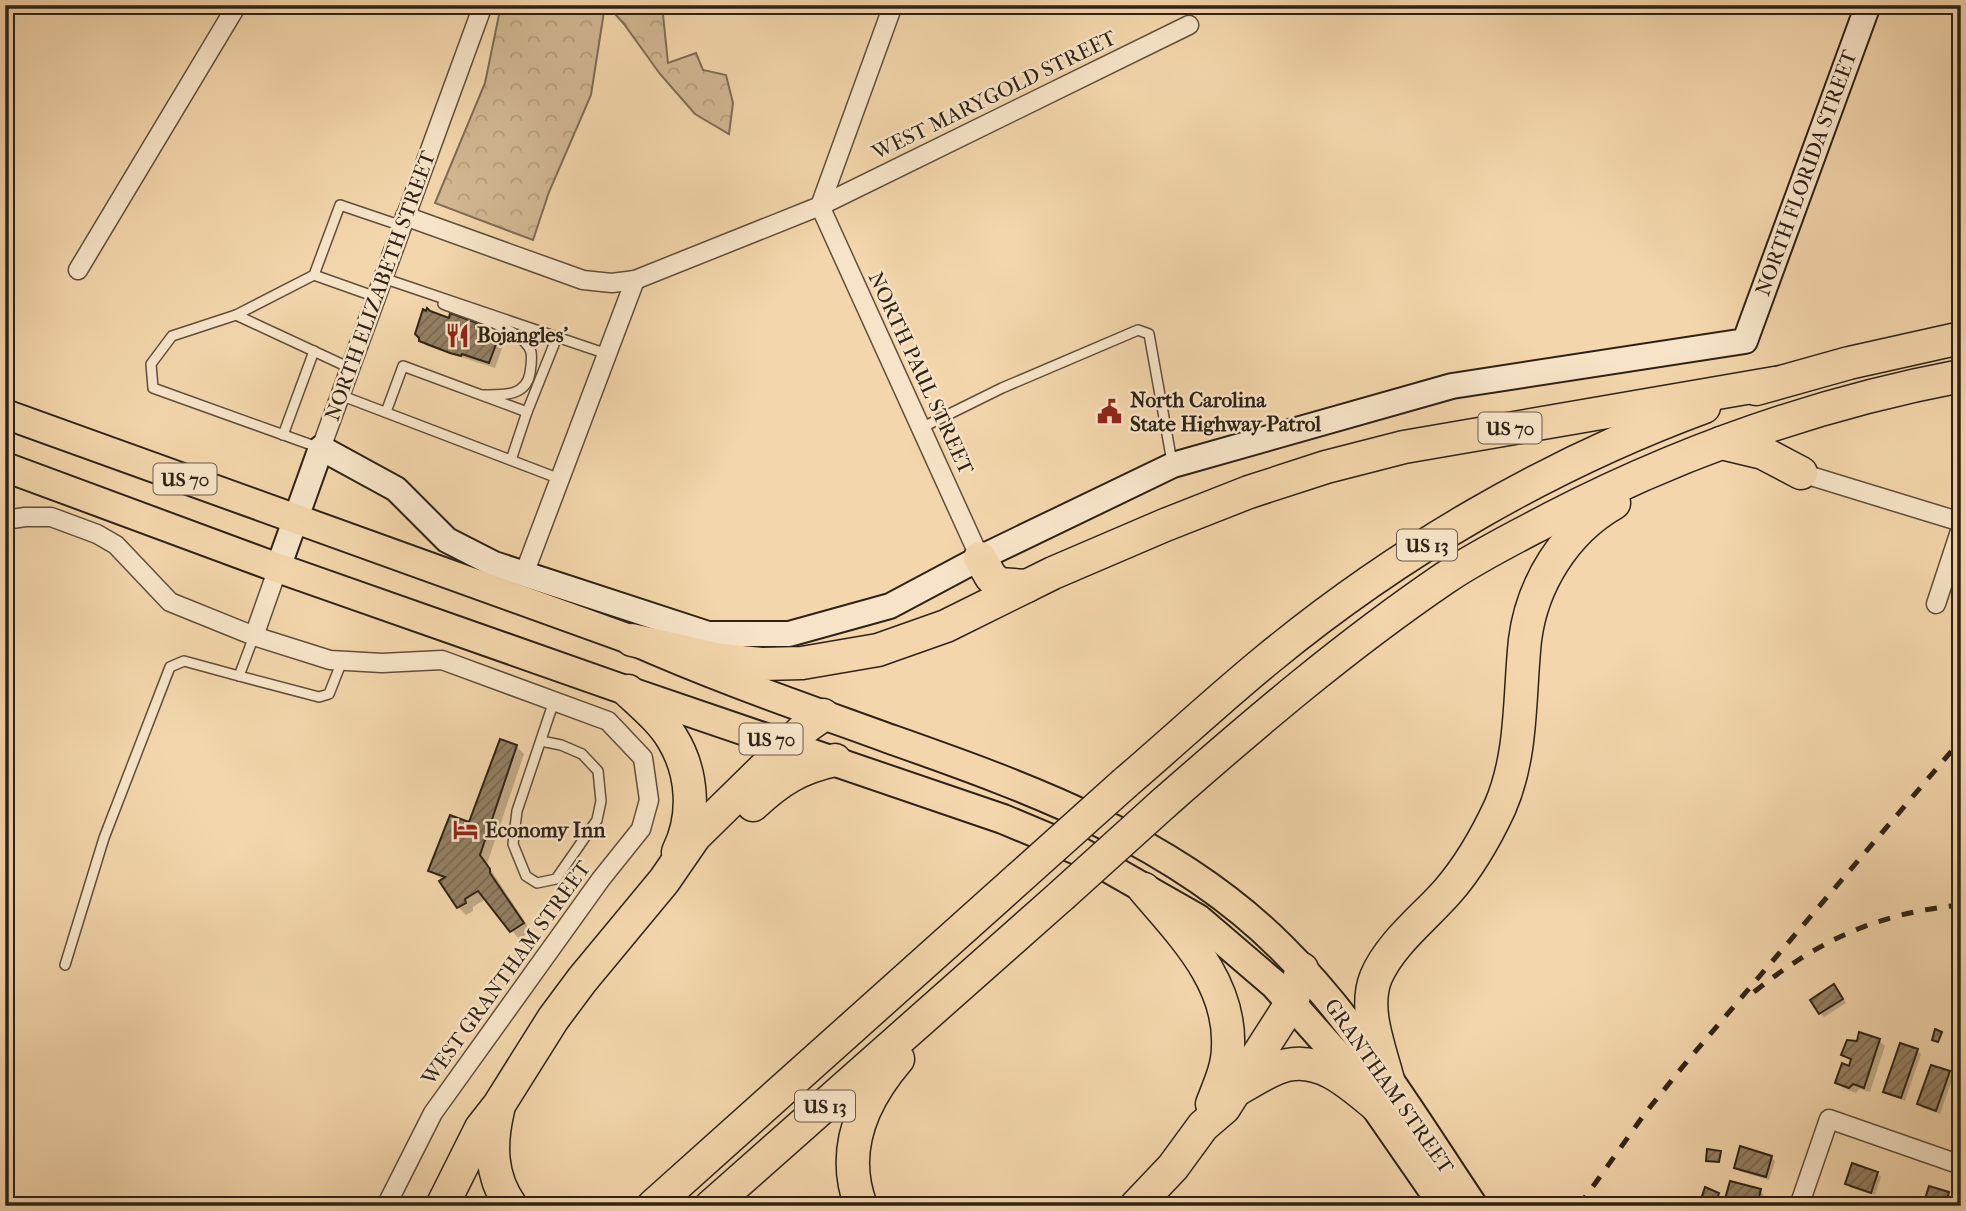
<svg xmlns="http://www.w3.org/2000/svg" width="1966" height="1211" viewBox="0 0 1966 1211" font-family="'IM FELL French Canon',serif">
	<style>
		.forest { fill: url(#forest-crowns); stroke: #806c54; stroke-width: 2 }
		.shadow { fill: #0003; fill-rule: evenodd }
		.building { fill: url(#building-hatch); stroke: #2e2216; stroke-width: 2 }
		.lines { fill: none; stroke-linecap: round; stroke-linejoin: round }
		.lane-casing { stroke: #5f4f3b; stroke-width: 12 }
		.street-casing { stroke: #5f4f3b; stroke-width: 21 }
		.secondary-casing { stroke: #2e2216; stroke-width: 28 }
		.primary-casing { stroke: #2e2216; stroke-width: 32 }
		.highway-casing { stroke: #2e2216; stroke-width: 35 }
		.lane { stroke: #f7e4c8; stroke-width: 9 }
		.street { stroke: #f7e4c8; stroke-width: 18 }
		.secondary { stroke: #f7e4c8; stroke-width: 24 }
		.primary { stroke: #f3d6ab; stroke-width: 28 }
		.highway { stroke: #f3d6ab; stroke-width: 32 }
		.rail { stroke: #2e2216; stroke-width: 5; stroke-dasharray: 12 12; stroke-linecap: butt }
		.highway-bridge-casing { stroke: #2e2216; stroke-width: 35; stroke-linecap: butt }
		.highway-bridge { stroke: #f3d6ab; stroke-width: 32 }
		.labels { text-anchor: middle; stroke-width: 5; stroke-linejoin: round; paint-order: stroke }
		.shield { fill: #f7e4c8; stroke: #6a5c4b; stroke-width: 2 }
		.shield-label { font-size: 19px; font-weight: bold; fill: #2e2216 }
		.street-label { font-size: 21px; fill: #2e2216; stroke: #f7e4c8 }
		.poi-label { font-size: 21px; font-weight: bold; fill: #2e2216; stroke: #f7e4c8; text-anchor: start }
	</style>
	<defs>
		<pattern id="forest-crowns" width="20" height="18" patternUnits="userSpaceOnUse" patternTransform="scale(1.75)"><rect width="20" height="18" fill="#d2b792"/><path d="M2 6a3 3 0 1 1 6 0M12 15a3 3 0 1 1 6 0" fill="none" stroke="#b59d7d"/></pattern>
		<pattern id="building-hatch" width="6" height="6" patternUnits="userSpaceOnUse" patternTransform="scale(1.75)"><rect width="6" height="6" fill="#948063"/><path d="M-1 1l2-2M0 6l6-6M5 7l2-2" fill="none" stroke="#796851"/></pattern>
	</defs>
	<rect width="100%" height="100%" fill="#f3d6ab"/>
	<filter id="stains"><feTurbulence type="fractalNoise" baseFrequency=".00286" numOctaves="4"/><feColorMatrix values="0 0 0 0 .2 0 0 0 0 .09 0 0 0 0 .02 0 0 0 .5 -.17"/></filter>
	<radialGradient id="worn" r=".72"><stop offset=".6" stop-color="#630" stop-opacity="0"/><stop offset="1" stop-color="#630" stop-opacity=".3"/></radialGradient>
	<g class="forest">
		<path d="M501 5H605L591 95 549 192 533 240 435 203 485 83Z"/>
		<path d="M607 5H662L668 63 696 53 703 70 726 75 733 103 729 134 695 114 660 74 624 24Z"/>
	</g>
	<g class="shadow">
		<path d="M451 320 476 325 483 332 498 337 504 343 495 368 427 346 421 340Z"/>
		<path d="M516 746 524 754 487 864 531 931 519 939 486 899 473 907V911L466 915 458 907 443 880 430 871 470 824ZM438 873 452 882 438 876Z"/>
		<path d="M1838 990 1846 1003 1824 1017 1820 1013Z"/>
		<path d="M1879 1040 1885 1046 1870 1092 1859 1089 1856 1093 1843 1088 1837 1082 1851 1068 1852 1062 1844 1054Z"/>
		<path d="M1917 1051 1921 1054 1905 1101 1889 1095 1885 1092Z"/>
		<path d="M1949 1073 1953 1077 1940 1114 1923 1108 1919 1104Z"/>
		<path d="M1771 1157 1775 1161 1769 1180 1739 1171 1736 1167Z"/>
		<path d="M1877 1174 1881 1177 1875 1195 1851 1188 1847 1184Z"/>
		<path d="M1760 1191 1764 1195 1761 1206H1725Z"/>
		<path d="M1948 1194 1952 1197 1949 1206H1924Z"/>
	</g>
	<g class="building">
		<path d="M427 308 430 311 449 318 450 313 477 323 475 327 499 336 489 363 462 354 461 356 450 353 419 341V338L415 334 423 309 426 311Z"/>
		<path d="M500 739 517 745 480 855 490 869V873L524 923 510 932 478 891 465 899 466 903 457 908 439 881 445 877 428 871 450 815 469 822Z"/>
		<path d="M1834 984 1843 999 1819 1014 1810 1000Z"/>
		<path d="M1935 1029 1942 1032 1938 1042 1932 1040Z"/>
		<path d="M1859 1032 1880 1039 1864 1088 1853 1084 1849 1088 1835 1083 1842 1063 1849 1066 1851 1059 1841 1055 1847 1040 1857 1041Z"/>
		<path d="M1900 1043 1918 1049 1901 1098 1883 1092Z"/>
		<path d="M1931 1065 1950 1071 1936 1111 1917 1104Z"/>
		<path d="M1961 1093V1117L1953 1115Z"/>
		<path d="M1740 1146 1772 1156 1766 1177 1734 1168Z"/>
		<path d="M1707 1149 1721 1151 1719 1162 1706 1161Z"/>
		<path d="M1852 1163 1878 1172 1871 1193 1845 1184Z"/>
		<path d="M1730 1181 1761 1189 1757 1206H1723Z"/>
		<path d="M1929 1186 1949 1192 1945 1206H1911L1912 1202 1923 1205Z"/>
		<path d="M1705 1187 1719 1193 1715 1206 1700 1202Z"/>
	</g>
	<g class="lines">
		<defs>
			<g id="lane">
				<path d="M314 275 376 297"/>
				<path d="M383 278 607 354"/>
				<path d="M443 304C465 314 523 327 531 352 532 358 531 367 530 373 526 397 502 395 482 395"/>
				<path d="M236 315 350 368"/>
				<path d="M340 395 560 479"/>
				<path d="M386 412 403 366 527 412"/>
				<path d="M921 428 1002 388 1138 330 1149 334 1172 462"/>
				<path d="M283 435 314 351"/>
				<path d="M320 448 153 388 151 364 172 336 236 315 314 275 340 205 402 226"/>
				<path d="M511 460 527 412 557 337"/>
				<path d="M239 676 319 697 329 694 342 661"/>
				<path d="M541 741 561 745 582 754 598 771 601 801 597 820 556 879 537 883 526 876 513 844 517 811 554 701"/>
				<path d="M65 965 104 838 170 667 184 661 239 676 254 636"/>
			</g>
			<g id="street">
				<path d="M820 206 980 558"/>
				<path d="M820 206 893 5"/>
				<path d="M405 216 583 280 612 283 635 280 820 206 1189 25"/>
				<path d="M78 270 237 5"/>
				<path d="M321 448 483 5"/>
				<path d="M1801 473 1961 522"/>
				<path d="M5 520 25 517H51L97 534 116 545 170 602 254 636 330 660 382 663 442 660 608 721 643 758 649 800 641 829 601 879 433 1113 386 1206"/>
				<path d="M524 574 635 280"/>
				<path d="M1936 604 1961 528"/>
				<path d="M254 636 278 568"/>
				<path d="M1799 1206 1829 1119 1961 1165"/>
			</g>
			<path id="secondary" d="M278 568 321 448 396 489 447 540 494 564 708 634H789L890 606 980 558 1173 465 1452 386 1745 341 1868 5"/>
			<g id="primary">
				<path d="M5 414 632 640C717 678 805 708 893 740 1032 789 1175 841 1281 947 1357 1022 1414 1118 1473 1206"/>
				<path d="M5 467 278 568 628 691 1003 819 1077 850 1198 919 1274 984 1347 1066 1444 1206"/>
			</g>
			<g id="highway">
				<path d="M1756 389 1849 363 1961 338"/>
				<path d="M1721 443 1763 453 1801 473"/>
				<path d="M980 558 991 577 999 584 1027 586"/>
				<path d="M632 640 721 660 761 664 802 663 878 650 946 626 1053 573 1165 525 1249 492 1326 467 1404 447 1775 383"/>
				<path d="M628 691C644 706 661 720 672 738 693 772 696 816 678 852"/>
				<path d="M1125 783C1173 742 1220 698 1269 658 1398 552 1547 465 1704 407"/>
				<path d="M1164 803C1255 723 1345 646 1445 578 1479 555 1516 537 1552 518 1680 452 1818 403 1961 376"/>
				<path d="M753 805C780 780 799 768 835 760"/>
				<path d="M1144 889C1183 935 1231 982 1228 1047 1228 1067 1219 1086 1212 1104"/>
				<path d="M1388 1080C1380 1048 1363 1009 1376 977 1390 944 1424 918 1447 892 1469 867 1486 837 1500 807 1523 754 1519 696 1525 640 1532 584 1565 531 1614 503"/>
				<path d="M1238 1089C1253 1081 1270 1069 1287 1065 1323 1057 1352 1086 1378 1107"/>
				<path d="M498 1110C490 1144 490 1176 511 1206"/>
				<path d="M442 1206 481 1128 499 1105 553 1019 582 980 664 881 695 836 806 727 823 715"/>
				<path d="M653 1206 1019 878"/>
				<path d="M711 1206 1061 896"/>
				<path d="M861 1206C840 1151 862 1101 898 1059"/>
				<path d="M1136 1206 1173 1167 1203 1126 1224 1108 1292 1002 1302 969"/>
			</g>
		</defs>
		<use href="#lane" class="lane-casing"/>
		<use href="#street" class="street-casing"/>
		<use href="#secondary" class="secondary-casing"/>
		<use href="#primary" class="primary-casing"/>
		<use href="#highway" class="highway-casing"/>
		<use href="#lane" class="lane"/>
		<use href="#street" class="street"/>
		<use href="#secondary" class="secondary"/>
		<use href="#primary" class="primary"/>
		<use href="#highway" class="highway"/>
		<g class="rail">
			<path d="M1754 992C1819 940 1878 913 1961 905"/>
			<path d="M1579 1206 1646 1112 1689 1059 1961 740"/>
		</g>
		<defs>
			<g id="highway-bridge">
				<path d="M1019 878 1125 783"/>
				<path d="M1061 896 1164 803"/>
			</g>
		</defs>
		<use href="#highway-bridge" class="highway-bridge-casing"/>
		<use href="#highway-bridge" class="highway-bridge"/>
	</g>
	<defs>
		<symbol id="restaurant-bare" viewBox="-9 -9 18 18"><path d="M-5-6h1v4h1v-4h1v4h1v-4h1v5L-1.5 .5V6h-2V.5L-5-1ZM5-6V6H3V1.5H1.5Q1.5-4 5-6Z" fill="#8f2418" stroke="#f7e4c8" stroke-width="2.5" paint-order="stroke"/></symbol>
		<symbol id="civic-bare" viewBox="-9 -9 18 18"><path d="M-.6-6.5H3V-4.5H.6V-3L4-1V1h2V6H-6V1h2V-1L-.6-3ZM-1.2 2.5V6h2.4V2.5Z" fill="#8f2418" stroke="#f7e4c8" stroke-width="2.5" paint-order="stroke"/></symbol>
		<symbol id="hotel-bare" viewBox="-9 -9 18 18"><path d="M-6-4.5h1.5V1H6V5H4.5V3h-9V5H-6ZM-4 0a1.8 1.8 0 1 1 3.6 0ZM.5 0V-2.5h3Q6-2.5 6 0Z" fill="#8f2418" stroke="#f7e4c8" stroke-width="2.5" paint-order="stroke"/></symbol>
	</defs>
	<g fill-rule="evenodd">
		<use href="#restaurant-bare" x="440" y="318" width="35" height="35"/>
		<use href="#civic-bare" x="1092" y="394" width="35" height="35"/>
		<use href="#hotel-bare" x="448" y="812" width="35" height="35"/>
	</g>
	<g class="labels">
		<g class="shield">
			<rect x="1478.5" y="412.5" width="63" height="31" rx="5"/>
			<rect x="153.5" y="463.5" width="63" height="31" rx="5"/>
			<rect x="1397" y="529.5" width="60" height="31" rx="5"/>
			<rect x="739.5" y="723.5" width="63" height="31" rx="5"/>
			<rect x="795" y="1090.5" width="60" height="31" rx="5"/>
		</g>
		<g class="shield-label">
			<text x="1510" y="435">US 70</text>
			<text x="185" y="486">US 70</text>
			<text x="1427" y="552">US 13</text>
			<text x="771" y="746">US 70</text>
			<text x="825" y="1113">US 13</text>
		</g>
		<g class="street-label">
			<text transform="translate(994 95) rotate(-26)" y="7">WEST MARYGOLD STREET</text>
			<text transform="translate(1806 173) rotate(-70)" y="7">NORTH FLORIDA STREET</text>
			<text transform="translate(380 286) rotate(-70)" y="7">NORTH ELIZABETH STREET</text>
			<text transform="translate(921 373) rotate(65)" y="7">NORTH PAUL STREET</text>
			<text transform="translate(506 973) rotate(-54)" y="7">WEST GRANTHAM STREET</text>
			<text transform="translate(1389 1086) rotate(55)" y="7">GRANTHAM STREET</text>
		</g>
		<g class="poi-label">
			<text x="477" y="342">Bojangles'</text>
			<text x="1130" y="407">North Carolina<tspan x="1130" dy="24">State Highway Patrol</tspan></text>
			<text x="485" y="837">Economy Inn</text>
		</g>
	</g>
	<rect width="1966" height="1211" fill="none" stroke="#f3d6ab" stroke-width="28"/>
	<rect x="7" y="7" width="1952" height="1197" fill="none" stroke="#2e2216" stroke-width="3.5"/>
	<rect x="14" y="14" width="1938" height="1183" fill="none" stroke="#2e2216" stroke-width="2"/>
	<rect width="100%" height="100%" filter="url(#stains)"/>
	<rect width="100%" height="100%" fill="url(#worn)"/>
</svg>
